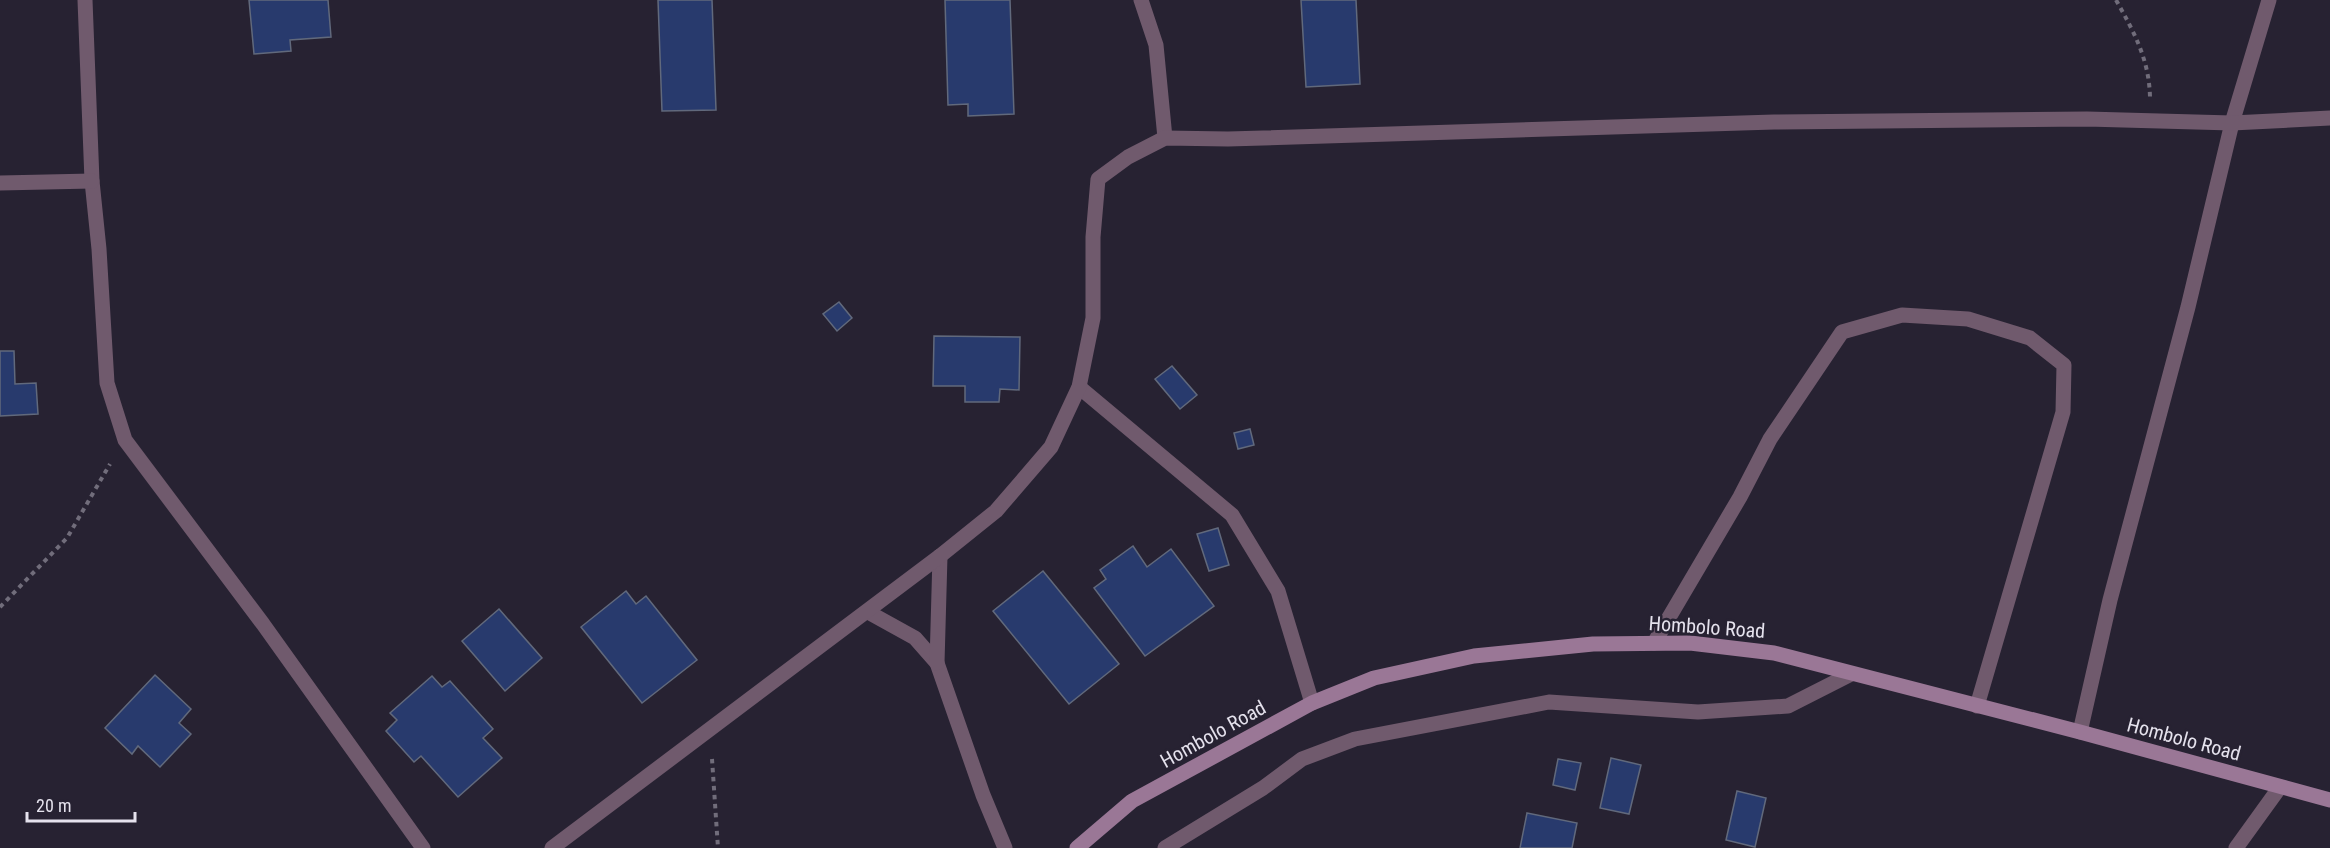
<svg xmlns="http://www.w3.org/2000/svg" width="2330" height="848" viewBox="0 0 2330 848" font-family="'Roboto Condensed',sans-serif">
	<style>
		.building { fill: #283a6d; stroke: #61697c; stroke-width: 1.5 }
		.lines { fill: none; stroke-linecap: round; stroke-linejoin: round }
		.path { stroke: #716d7b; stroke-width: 4; stroke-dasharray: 4.5 4.5; stroke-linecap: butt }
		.lane { stroke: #705a6d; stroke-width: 15 }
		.street { stroke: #705a6d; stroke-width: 15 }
		.secondary { stroke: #9a7796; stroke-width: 15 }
		.labels { text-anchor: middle; stroke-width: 5; stroke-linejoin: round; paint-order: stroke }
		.street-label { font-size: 20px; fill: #e5e2ed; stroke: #272232 }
	</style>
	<rect width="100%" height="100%" fill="#272232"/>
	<g class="building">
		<path d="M249 0H328L331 37 290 40 291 51 254 54Z"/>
		<path d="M658 0H712L716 110 662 111Z"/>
		<path d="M945 0H1010L1014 114 968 116V104L948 105Z"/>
		<path d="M1301 0H1356L1360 84 1306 87Z"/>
		<path d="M839 302 852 318 837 331 823 314Z"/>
		<path d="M934 336 1020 337 1019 390 1000 389 999 402H965V386H933Z"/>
		<path d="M0 351H14L15 384 36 383 38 414 0 416Z"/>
		<path d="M1172 366 1197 395 1180 409 1155 379Z"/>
		<path d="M1250 429 1254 445 1238 449 1234 433Z"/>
		<path d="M1218 528 1229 565 1209 571 1197 534Z"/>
		<path d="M1133 546 1147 567 1171 549 1214 606 1145 656 1094 588 1106 579 1100 570Z"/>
		<path d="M1043 571 1119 664 1069 704 993 611Z"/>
		<path d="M626 591 636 604 646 596 697 660 642 703 581 627Z"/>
		<path d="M499 609 542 658 505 691 462 641Z"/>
		<path d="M155 675 191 709 179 723 191 734 160 767 138 746 132 754 105 728Z"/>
		<path d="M432 676 442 687 450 681 493 729 483 738 502 758 458 797 421 756 414 762 386 731 397 720 390 713Z"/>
		<path d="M1611 758 1641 765 1629 814 1600 808Z"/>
		<path d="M1558 759 1581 763 1575 790 1553 785Z"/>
		<path d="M1737 791 1766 798 1755 847 1726 840Z"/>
		<path d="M1527 813 1577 823 1572 848H1520Z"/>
	</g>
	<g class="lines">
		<g class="path">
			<path d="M2116 0C2134 32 2149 59 2150 97"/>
			<path d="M0 607 67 538 110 464"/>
			<path d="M712 759 718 848"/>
		</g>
		<g class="lane">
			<path d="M1654 643 1740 497 1770 439 1842 332 1902 315 1968 319 2030 338 2064 365 2063 412 1977 706"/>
			<path d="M1165 848 1263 788 1302 759 1355 739 1549 702 1698 712 1788 706 1851 674"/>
		</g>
		<g class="street">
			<path d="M85 0 92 181 99 249 107 383 125 440 263 624 423 848"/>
			<path d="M1141 0 1156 45 1165 138"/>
			<path d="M0 183 92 181"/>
			<path d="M1079 387 1232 515 1278 591 1312 703"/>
			<path d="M868 612 915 638 937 663 983 795 1005 848"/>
			<path d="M937 663 940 556"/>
			<path d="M2080 732 2110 600 2188 307 2232 123 2269 0"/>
			<path d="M552 848 940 556 996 511 1051 447 1079 387 1093 318V237L1098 179 1128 157 1165 138 1228 139 1774 122 2087 119 2232 123 2330 118"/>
			<path d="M2236 848 2280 787"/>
		</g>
		<path class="secondary" d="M1077 848 1132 801 1312 703 1374 678 1474 656 1593 644 1690 643 1774 653 2080 732 2330 800"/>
	</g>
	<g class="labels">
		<g class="street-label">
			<text transform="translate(1707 627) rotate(4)" y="7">Hombolo Road</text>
			<text transform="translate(1213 734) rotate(-29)" y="7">Hombolo Road</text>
			<text transform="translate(2184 739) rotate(15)" y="7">Hombolo Road</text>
		</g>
	</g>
	<path d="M27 812v9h108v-9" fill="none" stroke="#e5e2ed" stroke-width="3"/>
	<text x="36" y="812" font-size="18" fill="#e5e2ed" stroke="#272232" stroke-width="4.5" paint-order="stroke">20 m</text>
</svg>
